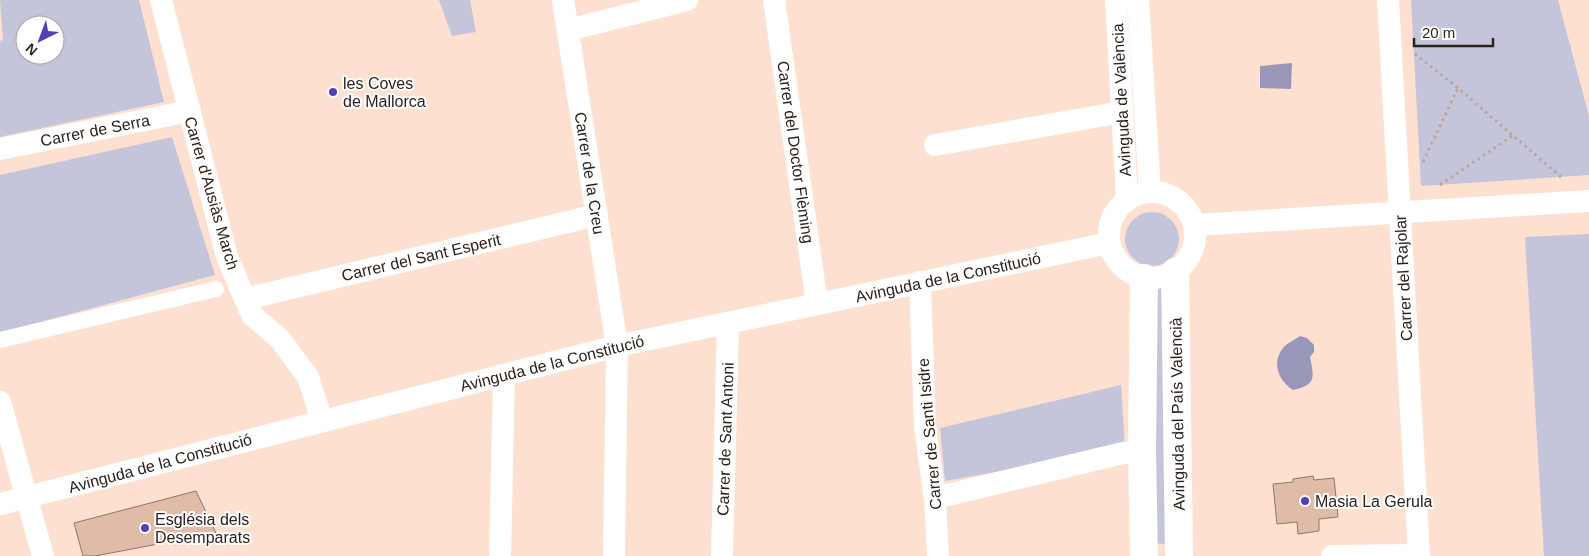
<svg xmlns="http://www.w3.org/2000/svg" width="1589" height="556" viewBox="0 0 1589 556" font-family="Helvetica,sans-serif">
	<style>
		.green { fill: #c4c4db; fill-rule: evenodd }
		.water { fill: #9897b9 }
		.building { fill: #e0bca8; stroke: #907667 }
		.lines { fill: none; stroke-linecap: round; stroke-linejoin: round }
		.path { stroke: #bea599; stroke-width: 3; stroke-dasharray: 2.5 4; stroke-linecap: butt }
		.pedestrian { stroke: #fff; stroke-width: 16 }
		.minor { stroke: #fff; stroke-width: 22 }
		.tertiary { stroke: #fff; stroke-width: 28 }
		.poi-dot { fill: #563eb6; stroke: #fff; stroke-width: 2 }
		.labels { text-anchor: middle; stroke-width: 4; stroke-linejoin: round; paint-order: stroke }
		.poi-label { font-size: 16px; fill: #2d221c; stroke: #fff; text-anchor: start }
		.street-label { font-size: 16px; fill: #2d221c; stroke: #fff }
	</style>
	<rect width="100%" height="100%" fill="#fee0d0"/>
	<g class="green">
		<path d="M0 0H139L164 102 0 137V41L3 40ZM25 25H55V55H25Z"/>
		<path d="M439 0H470L476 32 452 36Z"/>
		<path d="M1411 0H1558L1589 116V175L1421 186Z"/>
		<path d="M172 137 215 275 0 333V175Z"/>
		<circle cx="1152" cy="239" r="27"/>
		<path d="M1589 234V556H1544L1525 237Z"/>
		<path d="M1148 287 1165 288 1166 544 1153 543Z"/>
		<path d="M1121 385 1125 449 945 481 940 428Z"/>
	</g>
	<g class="water">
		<path d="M1292 63 1291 89 1260 88V66Z"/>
		<path d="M1300 336 1307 338 1314 345V352L1310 357C1314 377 1317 385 1293 390 1279 381 1271 363 1283 348 1287 343 1295 340 1300 336Z"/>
	</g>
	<g class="building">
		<path d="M1313 476 1314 480 1334 478 1338 517 1319 519V531L1298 534 1297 522 1277 524 1273 484 1293 482V479Z"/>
		<path d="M196 491 216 533 95 556H83L74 523Z"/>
	</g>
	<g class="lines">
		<g class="path">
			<path d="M1415 54 1458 88 1561 177"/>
			<path d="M1423 162 1458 88"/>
			<path d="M1440 185 1512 136"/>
		</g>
		<path class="pedestrian" d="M0 340 216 289"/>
		<g class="minor">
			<path d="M161 0 227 257 252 315 280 339 308 377 322 421"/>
			<path d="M563 0 617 346 614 556"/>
			<path d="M774 0 817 304"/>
			<path d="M1116 0 1127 200"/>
			<path d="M1138 0 1150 192"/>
			<path d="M1388 0 1419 556"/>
			<path d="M568 30 687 0"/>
			<path d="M935 145 1122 112"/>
			<path d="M0 149 190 111"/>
			<circle cx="1152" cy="235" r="43"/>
			<path d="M1194 225 1589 201"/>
			<path d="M920 282 925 426 935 500 938 556"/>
			<path d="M245 299 597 215"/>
			<path d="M0 402 43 556"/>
			<path d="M935 498 1123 453 1142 451"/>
			<path d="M0 504 617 346 1109 243"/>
			<path d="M500 556 504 375"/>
			<path d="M722 556 728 323"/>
			<path d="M1332 556 1419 555"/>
		</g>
		<g class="tertiary">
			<path d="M1175 272 1179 556"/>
			<path d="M1144 278 1142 451 1144 556"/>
		</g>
	</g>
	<g class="poi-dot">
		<circle cx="333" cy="92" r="5"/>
		<circle cx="1305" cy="501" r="5"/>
		<circle cx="145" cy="528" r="5"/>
	</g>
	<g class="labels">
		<g class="poi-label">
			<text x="343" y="89">les Coves<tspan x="343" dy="18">de Mallorca</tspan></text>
			<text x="1315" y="507">Masia La Gerula</text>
			<text x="155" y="525">Església dels<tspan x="155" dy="18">Desemparats</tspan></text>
		</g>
		<g class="street-label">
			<text transform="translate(1121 100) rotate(-93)" y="6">Avinguda de València</text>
			<text transform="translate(95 130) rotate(-11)" y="6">Carrer de Serra</text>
			<text transform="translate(796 152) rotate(82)" y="6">Carrer del Doctor Flèming</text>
			<text transform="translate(590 173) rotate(81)" y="6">Carrer de la Creu</text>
			<text transform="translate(212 193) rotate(74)" y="6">Carrer d'Ausiàs March</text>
			<text transform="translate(421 257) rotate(-13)" y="6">Carrer del Sant Esperit</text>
			<text transform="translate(948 277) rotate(-12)" y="6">Avinguda de la Constitució</text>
			<text transform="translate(1403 278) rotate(-93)" y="6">Carrer del Rajolar</text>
			<text transform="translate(552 363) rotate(-14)" y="6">Avinguda de la Constitució</text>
			<text transform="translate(1177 414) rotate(-91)" y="6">Avinguda del País Valencià</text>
			<text transform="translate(929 434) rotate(-95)" y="6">Carrer de Santi Isidre</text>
			<text transform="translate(725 439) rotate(-88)" y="6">Carrer de Sant Antoni</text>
			<text transform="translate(160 463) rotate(-15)" y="6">Avinguda de la Constitució</text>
		</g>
	</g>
	<g transform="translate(40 40) rotate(222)"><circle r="24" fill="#ffffff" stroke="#aba7a4"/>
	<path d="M0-4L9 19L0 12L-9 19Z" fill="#563eb6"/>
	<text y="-8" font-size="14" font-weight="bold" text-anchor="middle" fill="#2d221c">N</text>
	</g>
	<path d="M1414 38v8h79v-8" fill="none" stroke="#2d221c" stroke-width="2.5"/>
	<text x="1422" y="38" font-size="15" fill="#2d221c" stroke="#ffffff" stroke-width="4" paint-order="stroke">20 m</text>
</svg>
